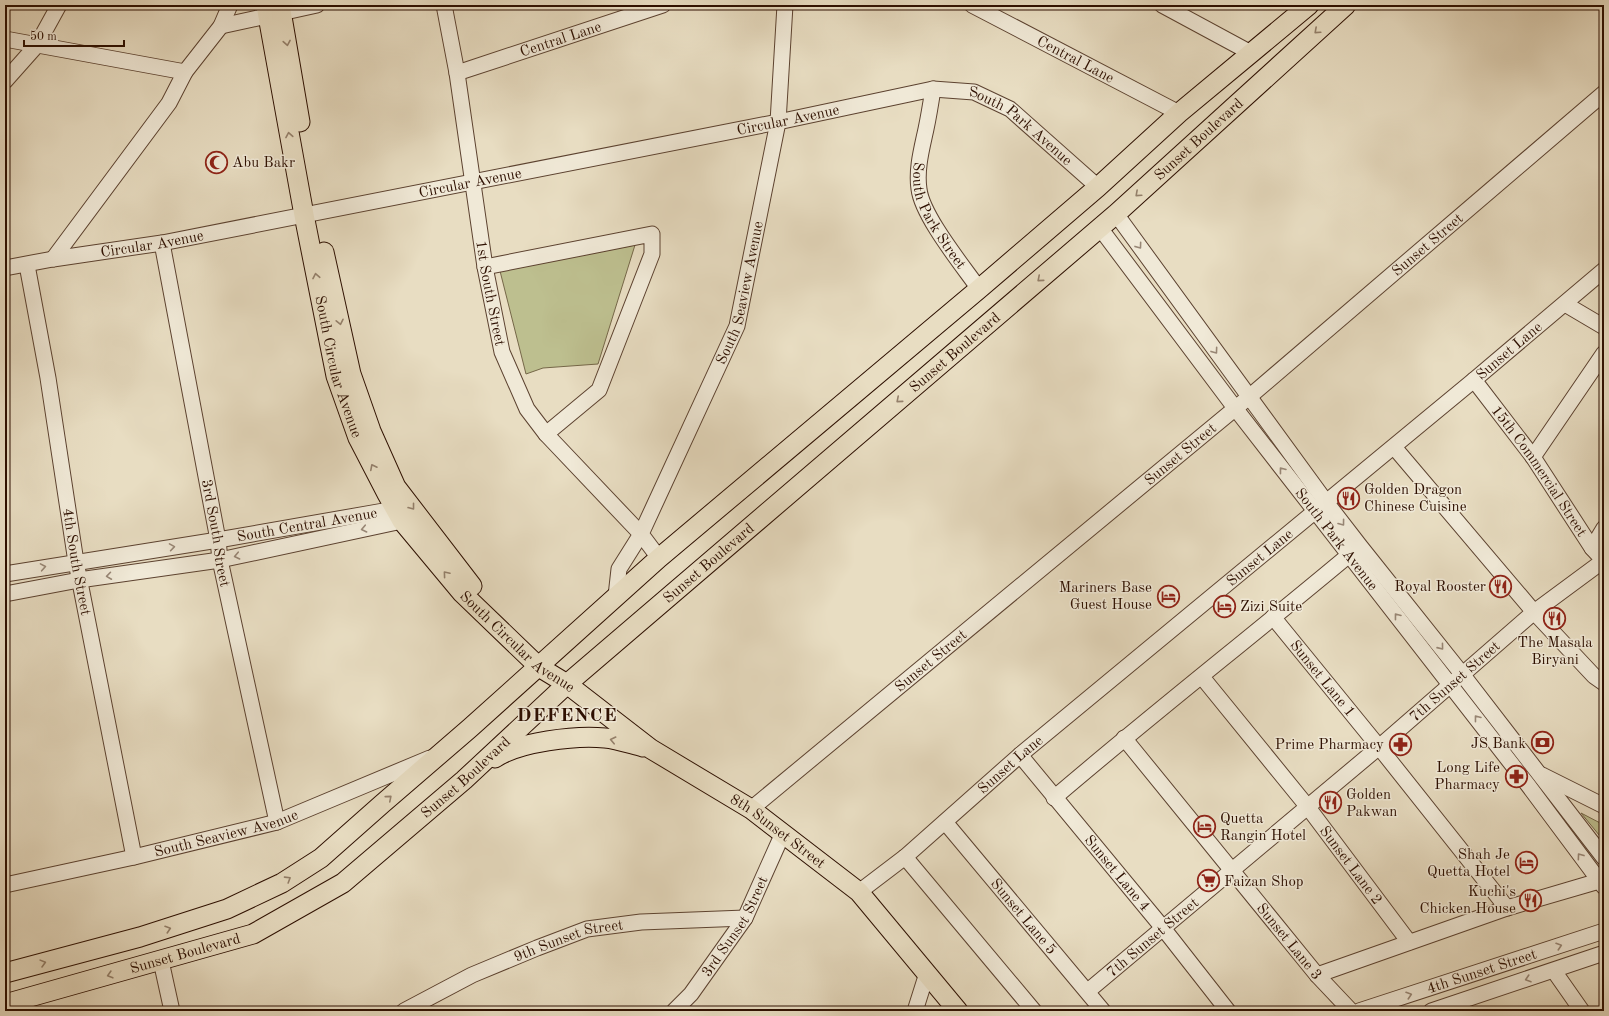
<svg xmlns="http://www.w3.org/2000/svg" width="1609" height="1016" viewBox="0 0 1609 1016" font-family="'Old Standard TT',serif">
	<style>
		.green { fill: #bdbf8f; stroke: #756748 }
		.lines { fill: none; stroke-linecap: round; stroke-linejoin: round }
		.minor-casing { stroke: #5c4230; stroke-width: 17 }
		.major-casing { stroke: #2d0f00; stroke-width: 21 }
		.minor { stroke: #f0e9d7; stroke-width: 15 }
		.major { stroke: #e8ddc2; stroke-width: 19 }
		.oneway { stroke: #94806b }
		.oneway2 { stroke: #988776 }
		.labels { text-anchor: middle; stroke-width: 3; stroke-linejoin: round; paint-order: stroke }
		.street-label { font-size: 15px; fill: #2d0f00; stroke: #f0e9d7 }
		.poi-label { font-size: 15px; fill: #2d0f00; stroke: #f0e9d7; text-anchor: end }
		.district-label { font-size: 19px; font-weight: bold; letter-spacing: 1px; fill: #2d0f00; stroke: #f0e9d7 }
	</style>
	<rect width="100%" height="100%" fill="#e8ddc2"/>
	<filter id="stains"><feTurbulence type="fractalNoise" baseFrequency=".005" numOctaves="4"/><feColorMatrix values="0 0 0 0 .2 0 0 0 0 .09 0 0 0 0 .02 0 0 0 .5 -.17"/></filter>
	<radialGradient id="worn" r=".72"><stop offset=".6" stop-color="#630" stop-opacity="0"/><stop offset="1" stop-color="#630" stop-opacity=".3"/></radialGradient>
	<g class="green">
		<path d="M635 245 598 364 543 368 526 374 500 271Z"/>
		<path d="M1581 813 1604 825V841Z"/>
	</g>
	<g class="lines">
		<defs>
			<g id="minor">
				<path id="s1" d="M444 5 457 73 485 267 502 352 527 409 546 434 641 534 619 569 616 596"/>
				<path id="s2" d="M972 5 1179 113"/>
				<path d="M1162 5 1251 53"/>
				<path d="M221 26 317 5"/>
				<path d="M5 39 185 72"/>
				<path id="s3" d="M457 73 663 5"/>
				<path d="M5 81 37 45 59 5"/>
				<path id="s4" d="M933 89C931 102 929 115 926 129 922 148 916 169 919 189 922 216 963 266 979 289"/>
				<path d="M1116 214 1326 502 1360 546 1462 674 1604 858"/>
				<path id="s5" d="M1100 228 1235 408 1528 785 1604 887"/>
				<path id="s6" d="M162 243 218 540 220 560 277 822"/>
				<path d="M53 259 169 103 185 72 221 26 230 5"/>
				<path id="s7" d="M27 265 48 378 76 562 134 857"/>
				<path d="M485 267 652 234V254L599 390 546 434"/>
				<path id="s8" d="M5 268 53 259 162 243 778 122 933 89 974 92 1010 109 1098 187"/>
				<path d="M1565 304 1604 327"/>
				<path id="s9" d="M1474 380 1533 457 1592 548 1604 561"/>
				<path d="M1394 447 1534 612 1594 676 1604 683"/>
				<path d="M1533 457 1604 353"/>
				<path d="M1592 548 1604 528"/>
				<path id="s10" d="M659 558 641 534 737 326 778 122 785 5"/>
				<path id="s11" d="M5 574 218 540 395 509"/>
				<path d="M5 594 79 580 220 560 402 521"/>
				<path id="s12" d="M1273 617 1379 747 1507 908"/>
				<path id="s13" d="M1202 677 1307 806 1409 942"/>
				<path id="s14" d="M1124 738 1317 975 1351 1011"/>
				<path id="s15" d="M1020 755 1163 928 1228 1011"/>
				<path d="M1542 775 1604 806"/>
				<path d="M1054 798C1151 715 1251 637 1349 555"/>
				<path id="s16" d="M751 809 1249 397 1604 93"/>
				<path id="s17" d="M945 822 1103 1011"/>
				<path d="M905 857 1034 1011"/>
				<path id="s18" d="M5 885 134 857 277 822 430 758"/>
				<path id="s19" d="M859 892 905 857 1020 755 1474 380 1604 270"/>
				<path d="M161 961 172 1011"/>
				<path d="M1554 971 1582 1011"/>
				<path d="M1317 975 1507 908 1599 881"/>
				<path id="s20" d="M1088 991 1379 747 1534 612 1603 561"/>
				<path id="s21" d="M404 1011 472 975 537 948 587 929 641 922 745 918"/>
				<path id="s22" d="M674 1011 691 994 745 918 783 833"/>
				<path d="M915 1011 927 973"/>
				<path id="s23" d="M1359 1011 1604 931"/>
				<path d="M1431 1011 1604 953"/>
			</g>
			<g id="major">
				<path id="s24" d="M266 5 304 215 336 376 358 438 387 494 402 521 462 593 539 667 567 684 651 749 751 809 859 892 958 1011"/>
				<path d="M280 5 300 122"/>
				<path d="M324 252 351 374 371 431 396 487 472 586"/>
				<path d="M495 758C518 742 576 735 605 738 617 739 631 744 643 747"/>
				<path d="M5 973 140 937 227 909 282 883 321 858 382 804 470 728 659 558 979 289 1098 187 1179 113 1309 5"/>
				<path id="s25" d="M5 1004 253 934 343 883 464 780 567 684 1116 214 1346 5"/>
			</g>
		</defs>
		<use href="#minor" class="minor-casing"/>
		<use href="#major" class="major-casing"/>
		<use href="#minor" class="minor"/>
		<use href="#major" class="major"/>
	</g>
	<defs><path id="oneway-chevron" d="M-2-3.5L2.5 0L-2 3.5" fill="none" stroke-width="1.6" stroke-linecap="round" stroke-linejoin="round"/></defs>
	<g class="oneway">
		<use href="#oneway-chevron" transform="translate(1317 31) rotate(138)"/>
		<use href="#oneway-chevron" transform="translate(287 43) rotate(80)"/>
		<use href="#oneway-chevron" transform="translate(289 135) rotate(-100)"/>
		<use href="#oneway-chevron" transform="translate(1138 194) rotate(138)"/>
		<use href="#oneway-chevron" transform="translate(316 276) rotate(-101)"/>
		<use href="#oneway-chevron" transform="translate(1040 279) rotate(139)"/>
		<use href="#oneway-chevron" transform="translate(340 322) rotate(78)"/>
		<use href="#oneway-chevron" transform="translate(899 400) rotate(139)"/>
		<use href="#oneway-chevron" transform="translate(373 467) rotate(-117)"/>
		<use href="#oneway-chevron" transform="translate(412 507) rotate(52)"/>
		<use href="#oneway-chevron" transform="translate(446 574) rotate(-130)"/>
		<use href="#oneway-chevron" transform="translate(613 740) rotate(-167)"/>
		<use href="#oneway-chevron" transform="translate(389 798) rotate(-41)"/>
		<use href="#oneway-chevron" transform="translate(288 879) rotate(-32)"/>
		<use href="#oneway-chevron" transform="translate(168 929) rotate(-18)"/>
		<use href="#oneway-chevron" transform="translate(43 963) rotate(-15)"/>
		<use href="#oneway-chevron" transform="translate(110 975) rotate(164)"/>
	</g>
	<g class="oneway2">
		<use href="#oneway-chevron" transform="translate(1139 246) rotate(54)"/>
		<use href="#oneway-chevron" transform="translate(1215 351) rotate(54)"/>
		<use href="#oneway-chevron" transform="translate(1282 470) rotate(-128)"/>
		<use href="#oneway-chevron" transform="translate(1342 523) rotate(53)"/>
		<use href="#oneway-chevron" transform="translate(364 529) rotate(168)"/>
		<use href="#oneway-chevron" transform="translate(172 547) rotate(-9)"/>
		<use href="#oneway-chevron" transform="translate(237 556) rotate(168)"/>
		<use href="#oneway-chevron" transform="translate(43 567) rotate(-10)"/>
		<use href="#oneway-chevron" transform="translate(109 576) rotate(172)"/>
		<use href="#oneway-chevron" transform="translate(1397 616) rotate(-128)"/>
		<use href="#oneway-chevron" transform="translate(1441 647) rotate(51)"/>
		<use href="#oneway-chevron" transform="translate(1477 718) rotate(-128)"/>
		<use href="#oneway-chevron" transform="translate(1580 856) rotate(-126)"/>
		<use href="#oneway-chevron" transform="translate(1559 946) rotate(-18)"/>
		<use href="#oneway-chevron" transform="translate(1528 979) rotate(162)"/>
		<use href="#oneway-chevron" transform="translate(1409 995) rotate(-18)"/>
	</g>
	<defs>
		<symbol id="mosque-ring" viewBox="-11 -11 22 22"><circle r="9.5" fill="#f0e9d7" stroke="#8f2418" stroke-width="1.5"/><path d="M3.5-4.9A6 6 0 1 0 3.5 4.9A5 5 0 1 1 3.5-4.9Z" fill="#8f2418"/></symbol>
		<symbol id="restaurant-ring" viewBox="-11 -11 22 22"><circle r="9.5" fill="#f0e9d7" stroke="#8f2418" stroke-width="1.5"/><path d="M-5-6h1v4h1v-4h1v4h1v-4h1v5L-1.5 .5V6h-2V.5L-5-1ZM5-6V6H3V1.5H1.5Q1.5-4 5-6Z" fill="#8f2418"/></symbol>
		<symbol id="hotel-ring" viewBox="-11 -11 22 22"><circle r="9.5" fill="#f0e9d7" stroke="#8f2418" stroke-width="1.5"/><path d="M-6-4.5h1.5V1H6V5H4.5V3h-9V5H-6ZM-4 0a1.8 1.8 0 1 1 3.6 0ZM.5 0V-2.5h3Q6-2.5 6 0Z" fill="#8f2418"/></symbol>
		<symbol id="bank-ring" viewBox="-11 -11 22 22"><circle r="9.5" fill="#f0e9d7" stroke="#8f2418" stroke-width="1.5"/><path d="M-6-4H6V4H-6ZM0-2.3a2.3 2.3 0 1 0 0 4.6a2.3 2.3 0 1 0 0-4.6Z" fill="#8f2418"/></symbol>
		<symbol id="pharmacy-ring" viewBox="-11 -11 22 22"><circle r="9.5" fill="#f0e9d7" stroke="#8f2418" stroke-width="1.5"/><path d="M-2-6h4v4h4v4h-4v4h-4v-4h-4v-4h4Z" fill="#8f2418"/></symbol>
		<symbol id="supermarket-ring" viewBox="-11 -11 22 22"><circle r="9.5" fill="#f0e9d7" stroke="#8f2418" stroke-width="1.5"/><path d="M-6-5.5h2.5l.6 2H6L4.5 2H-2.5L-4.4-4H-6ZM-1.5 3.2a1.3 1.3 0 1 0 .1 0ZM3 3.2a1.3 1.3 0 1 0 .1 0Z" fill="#8f2418"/></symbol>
	</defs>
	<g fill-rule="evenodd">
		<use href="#mosque-ring" x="204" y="150" width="25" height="25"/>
		<use href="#restaurant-ring" x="1336" y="486" width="25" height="25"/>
		<use href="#restaurant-ring" x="1488" y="574" width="25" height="25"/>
		<use href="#hotel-ring" x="1156" y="584" width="25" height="25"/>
		<use href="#hotel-ring" x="1212" y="594" width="25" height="25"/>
		<use href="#restaurant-ring" x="1542" y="606" width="25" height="25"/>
		<use href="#bank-ring" x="1530" y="730" width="25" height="25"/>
		<use href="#pharmacy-ring" x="1388" y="732" width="25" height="25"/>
		<use href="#pharmacy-ring" x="1504" y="764" width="25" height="25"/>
		<use href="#restaurant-ring" x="1318" y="790" width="25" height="25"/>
		<use href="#hotel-ring" x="1192" y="814" width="25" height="25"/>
		<use href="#hotel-ring" x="1514" y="850" width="25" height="25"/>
		<use href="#supermarket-ring" x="1196" y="868" width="25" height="25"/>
		<use href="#restaurant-ring" x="1518" y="888" width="25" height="25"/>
	</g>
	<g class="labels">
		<g class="street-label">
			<text dy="5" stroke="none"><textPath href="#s3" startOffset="109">Central Lane</textPath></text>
			<text dy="5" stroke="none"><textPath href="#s2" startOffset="117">Central Lane</textPath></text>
			<text dy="5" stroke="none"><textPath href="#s8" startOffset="797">Circular Avenue</textPath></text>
			<text dy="5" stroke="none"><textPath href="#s8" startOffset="1044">South Park Avenue</textPath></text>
			<text dy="5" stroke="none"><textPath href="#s25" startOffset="1495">Sunset Boulevard</textPath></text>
			<text dy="5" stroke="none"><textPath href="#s8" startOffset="473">Circular Avenue</textPath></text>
			<text dy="5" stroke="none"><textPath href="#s4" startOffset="133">South Park Street</textPath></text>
			<text dy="5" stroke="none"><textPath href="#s8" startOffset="149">Circular Avenue</textPath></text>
			<text dy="5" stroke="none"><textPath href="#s16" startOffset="881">Sunset Street</textPath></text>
			<text dy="5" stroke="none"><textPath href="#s10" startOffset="292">South Seaview Avenue</textPath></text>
			<text dy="5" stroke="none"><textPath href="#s1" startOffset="292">1st South Street</textPath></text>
			<text dy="5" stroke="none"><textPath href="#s19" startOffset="846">Sunset Lane</textPath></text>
			<text dy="5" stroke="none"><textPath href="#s25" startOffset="1171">Sunset Boulevard</textPath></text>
			<text dy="5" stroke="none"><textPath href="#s24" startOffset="369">South Circular Avenue</textPath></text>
			<text dy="5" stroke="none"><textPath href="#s16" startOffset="557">Sunset Street</textPath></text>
			<text dy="5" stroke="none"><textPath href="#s9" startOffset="112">15th Commercial Street</textPath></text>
			<text dy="5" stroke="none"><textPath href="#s11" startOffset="306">South Central Avenue</textPath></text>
			<text dy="5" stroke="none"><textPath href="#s6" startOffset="295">3rd South Street</textPath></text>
			<text dy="5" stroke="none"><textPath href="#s5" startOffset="391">South Park Avenue</textPath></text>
			<text dy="5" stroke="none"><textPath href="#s19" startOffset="522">Sunset Lane</textPath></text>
			<text dy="5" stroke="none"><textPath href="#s7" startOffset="301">4th South Street</textPath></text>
			<text dy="5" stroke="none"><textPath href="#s25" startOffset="847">Sunset Boulevard</textPath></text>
			<text dy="5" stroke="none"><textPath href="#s24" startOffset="705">South Circular Avenue</textPath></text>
			<text dy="5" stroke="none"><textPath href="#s16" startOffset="233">Sunset Street</textPath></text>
			<text dy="5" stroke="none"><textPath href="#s12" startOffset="79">Sunset Lane 1</textPath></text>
			<text dy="5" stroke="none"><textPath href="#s20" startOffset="480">7th Sunset Street</textPath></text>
			<text dy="5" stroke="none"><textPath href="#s19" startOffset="198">Sunset Lane</textPath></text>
			<text dy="5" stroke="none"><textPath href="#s25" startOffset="523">Sunset Boulevard</textPath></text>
			<text dy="5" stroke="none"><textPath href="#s24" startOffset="1028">8th Sunset Street</textPath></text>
			<text dy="5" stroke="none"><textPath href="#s18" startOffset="227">South Seaview Avenue</textPath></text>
			<text dy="5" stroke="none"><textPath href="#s13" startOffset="240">Sunset Lane 2</textPath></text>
			<text dy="5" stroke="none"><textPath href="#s15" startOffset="153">Sunset Lane 4</textPath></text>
			<text dy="5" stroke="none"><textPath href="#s17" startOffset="123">Sunset Lane 5</textPath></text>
			<text dy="5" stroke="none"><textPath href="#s22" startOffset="105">3rd Sunset Street</textPath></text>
			<text dy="5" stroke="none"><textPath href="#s20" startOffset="84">7th Sunset Street</textPath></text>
			<text dy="5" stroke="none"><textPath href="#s14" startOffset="262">Sunset Lane 3</textPath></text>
			<text dy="5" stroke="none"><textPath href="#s21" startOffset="180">9th Sunset Street</textPath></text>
			<text dy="5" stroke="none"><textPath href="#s25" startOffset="187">Sunset Boulevard</textPath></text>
			<text dy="5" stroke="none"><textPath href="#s23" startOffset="129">4th Sunset Street</textPath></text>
		</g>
		<g class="poi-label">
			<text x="232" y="167" text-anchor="start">Abu Bakr</text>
			<text x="1364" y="494" text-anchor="start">Golden Dragon<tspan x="1364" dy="17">Chinese Cuisine</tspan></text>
			<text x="1486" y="591">Royal Rooster</text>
			<text x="1152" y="592">Mariners Base<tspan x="1152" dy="17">Guest House</tspan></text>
			<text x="1240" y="611" text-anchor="start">Zizi Suite</text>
			<text x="1555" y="647" text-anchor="middle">The Masala<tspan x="1555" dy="17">Biryani</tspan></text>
			<text x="1526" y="748">JS Bank</text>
			<text x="1384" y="749">Prime Pharmacy</text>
			<text x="1500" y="772">Long Life<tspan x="1500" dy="17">Pharmacy</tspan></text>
			<text x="1346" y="799" text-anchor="start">Golden<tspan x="1346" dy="17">Pakwan</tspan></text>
			<text x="1220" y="823" text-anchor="start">Quetta<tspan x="1220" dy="17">Rangin Hotel</tspan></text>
			<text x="1510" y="859">Shah Je<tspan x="1510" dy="17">Quetta Hotel</tspan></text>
			<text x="1224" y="886" text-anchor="start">Faizan Shop</text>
			<text x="1516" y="896">Kuchi's<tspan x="1516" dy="17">Chicken House</tspan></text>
		</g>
		<g class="district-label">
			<text x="567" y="721">DEFENCE</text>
		</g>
	</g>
	<rect width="1609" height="1016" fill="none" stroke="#e8ddc2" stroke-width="20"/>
	<rect x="6" y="6" width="1597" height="1004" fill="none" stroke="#2d0f00" stroke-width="2"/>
	<rect x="10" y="10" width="1589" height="996" fill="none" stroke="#2d0f00"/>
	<path d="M24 40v6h100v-6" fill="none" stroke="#2d0f00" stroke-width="2"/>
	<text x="30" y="40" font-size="12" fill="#2d0f00" stroke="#f0e9d7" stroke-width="3" paint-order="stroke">50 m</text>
	<rect width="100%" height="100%" filter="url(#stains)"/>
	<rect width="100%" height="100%" fill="url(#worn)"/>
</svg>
